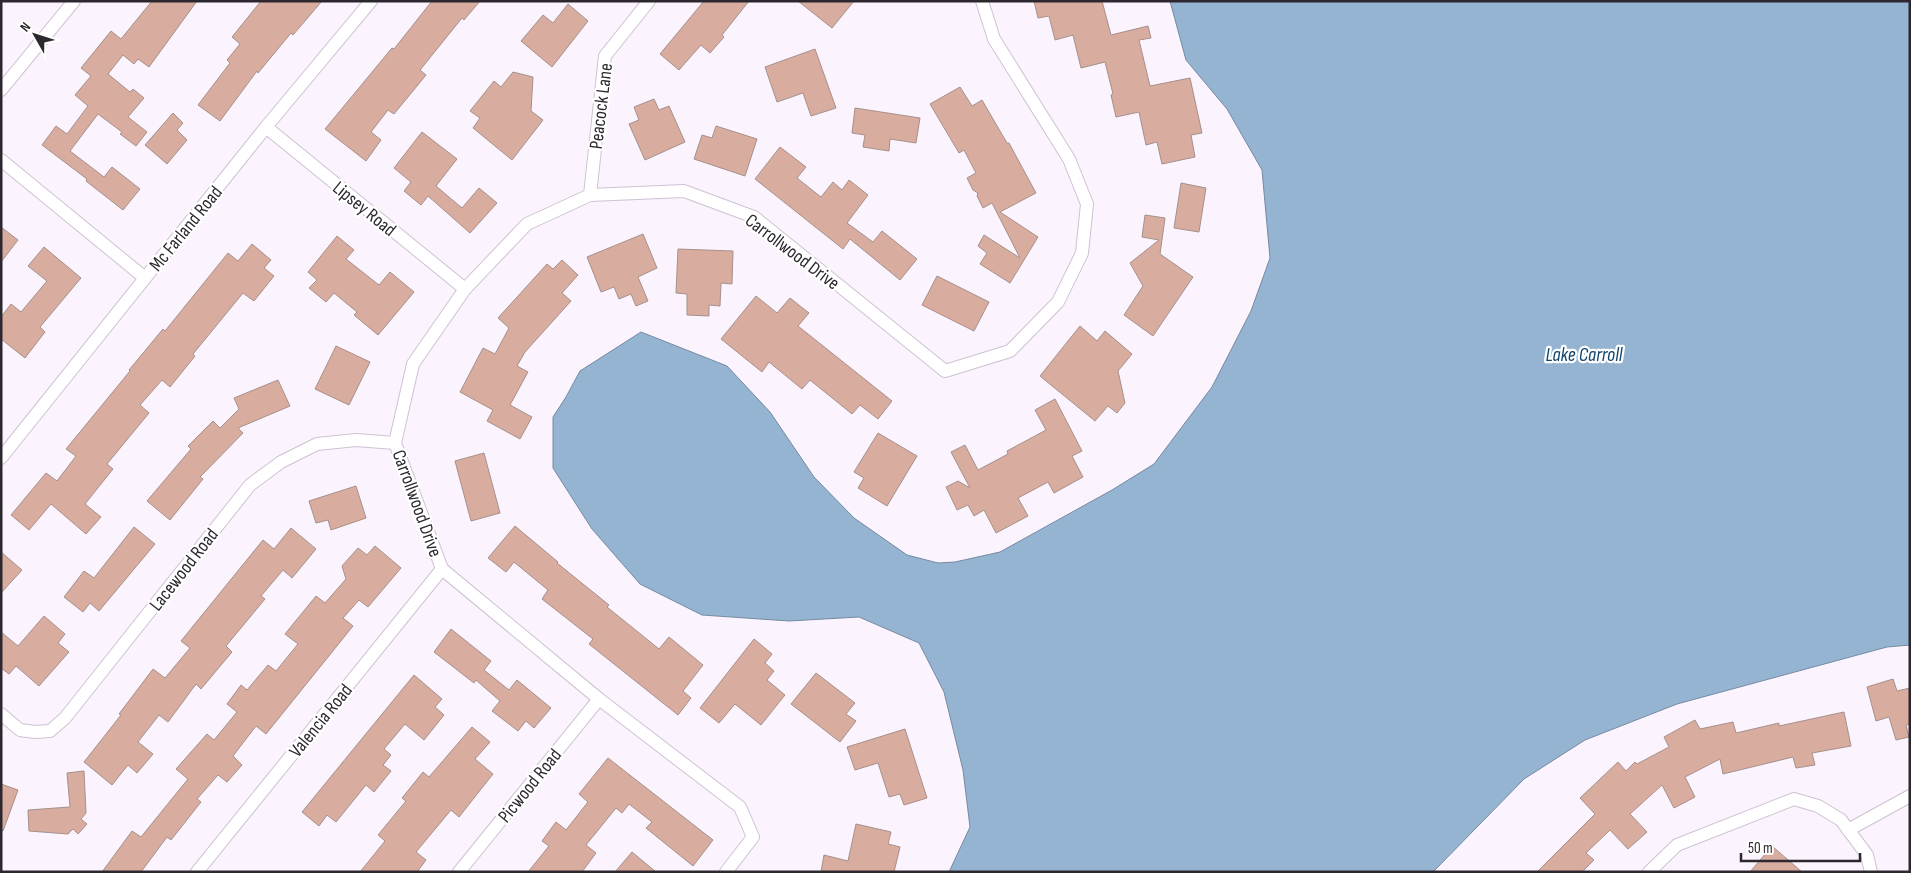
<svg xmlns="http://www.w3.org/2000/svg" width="1911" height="873" viewBox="0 0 1911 873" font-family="'Sofia Sans Condensed',sans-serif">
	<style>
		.water { fill: #94b4d2; stroke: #758aa1 }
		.building { fill: #d9aca0; stroke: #a6908a }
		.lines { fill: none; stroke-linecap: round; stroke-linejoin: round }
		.minor-casing { stroke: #cfc2d3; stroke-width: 14 }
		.minor { stroke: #fff; stroke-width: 12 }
		.labels { text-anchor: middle; stroke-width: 4.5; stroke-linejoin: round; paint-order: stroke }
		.street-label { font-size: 19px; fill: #2d282f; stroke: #fff }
		.water-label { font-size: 20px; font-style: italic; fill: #10446b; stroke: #fff }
	</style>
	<rect width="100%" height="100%" fill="#fbf3fd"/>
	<path class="water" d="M1170 1H1910V645L1887 647 1677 704 1585 740 1524 779 1433 872H949L970 827 963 770 944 692 919 643 859 617 789 621 702 615 640 584 592 529 553 468V417L566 397 580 371 641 332 727 366 770 412 814 477 854 518 907 555 938 563 955 562 1000 552 1112 490 1154 464 1212 387 1251 311 1270 258 1262 170 1227 109 1186 60Z"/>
	<g class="building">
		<path d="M152 1H197L149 67 138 59 134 64 123 55 108 74 130 92 133 89 144 98 128 117 147 132 136 146 120 134 122 132 98 114 70 151 104 177 112 167 140 189 123 210 86 181 87 179 42 145 56 126 67 134 88 106 75 95 91 76 81 68 111 31 121 39Z"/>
		<path d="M261 1H322L293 35 291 33 258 73 257 71 220 121 198 105 230 63 227 60 240 44 232 37Z"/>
		<path d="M432 1H480L464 20 462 18 420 70 426 75 394 114 388 110 371 132 381 140 366 161 325 129 392 48 394 49Z"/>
		<path d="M704 1H749L722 35 724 37 710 53 701 45 679 70 660 54Z"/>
		<path d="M798 1H854L832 28Z"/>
		<path d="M1034 1H1102L1111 35 1148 26 1151 38 1139 40 1150 86 1190 78 1202 133 1191 135 1195 157 1162 164 1157 142 1146 145 1139 112 1116 117 1111 95 1113 94 1105 62 1081 68 1073 35 1055 40 1049 16 1038 18Z"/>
		<path d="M568 4 588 21 552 67 521 41 543 15 553 23Z"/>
		<path d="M815 49 836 108 811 116 803 93 777 102 765 67Z"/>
		<path d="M513 72 533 77 531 111 543 120 512 160 473 128 480 118 470 111 494 81 501 87Z"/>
		<path d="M960 87 972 106 982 100 1007 143H1009L1036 193 1000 212 1038 237 1010 283 980 264 987 253 978 246 984 235 1020 258 992 203 983 208 977 196 978 193 973 190 967 178 976 173 964 150 959 153 930 104Z"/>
		<path d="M654 99 659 110 669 106 685 142 645 160 629 124 639 120 634 107Z"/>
		<path d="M855 108 920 118 916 143 890 139 889 151 863 147 865 135 852 133Z"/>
		<path d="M173 113 183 123 177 130 187 140 167 164 145 145Z"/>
		<path d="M716 126 757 139 745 176 694 159 702 135 712 138Z"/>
		<path d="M422 132 457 159 436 186 462 208 479 188 497 203 470 233 428 196 421 205 404 191 411 182 394 168Z"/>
		<path d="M780 147 806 167 797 178 821 197 833 182 842 190 849 180 868 195 847 223 873 242 882 231 917 259 900 280 850 239 843 249 755 179Z"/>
		<path d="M1181 183 1206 188 1199 232 1174 228Z"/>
		<path d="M1145 215 1165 218 1160 254 1193 277 1153 336 1124 315 1143 286 1130 263 1159 240 1142 237Z"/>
		<path d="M1 227 18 240 1 262Z"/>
		<path d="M643 234 657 268 638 277 648 301 636 306 631 294 619 299 614 287 601 292 587 257Z"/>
		<path d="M337 236 354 250 346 259 379 285 390 272 414 292 378 335 354 315 357 312 334 293 326 302 309 288 317 280 308 272Z"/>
		<path d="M252 244 271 260 264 268 274 276 254 301 243 293 193 354 195 356 170 387 162 380 140 405 149 413 107 464 113 469 85 504 101 517 86 534 51 504 29 530 11 515 46 473 57 481 76 456 66 449 130 371 129 370 163 329 165 331 228 253 238 261Z"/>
		<path d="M44 247 81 278 40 327 45 332 25 358 1 339V317L11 304 21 312 47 281 28 266Z"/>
		<path d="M678 249 733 251 732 284 721 283 720 306 709 305V316L687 315V294L676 293Z"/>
		<path d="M562 260 578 275 562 293 571 301 525 352 517 366 528 372 510 405 532 417 520 439 487 421 493 410 460 392 483 348 495 354 509 328 498 318 547 264 553 269Z"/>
		<path d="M937 276 989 302 974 331 922 305Z"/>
		<path d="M756 296 777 313 790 298 809 313 798 326 892 401 878 419 860 405 852 414 810 380 802 389 769 362 762 372 721 339Z"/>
		<path d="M1080 326 1097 341 1105 331 1132 354 1118 371 1125 403 1117 413 1108 406 1095 421 1040 376Z"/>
		<path d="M336 346 370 362 349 405 315 389Z"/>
		<path d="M278 380 290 406 238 428 243 433 200 477 203 479 170 520 147 501 191 449 188 446 213 421 220 428 239 409 234 398Z"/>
		<path d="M1055 399 1082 451 1072 456 1083 477 1054 493 1048 482 1018 498 1028 516 996 533 984 510 974 516 968 505 957 510 946 487 958 481 970 488 951 452 965 445 978 470 1008 454 1007 451 1046 430 1035 410Z"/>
		<path d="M878 433 917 456 887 506 858 488 864 478 854 472Z"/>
		<path d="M484 453 500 513 471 521 455 461Z"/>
		<path d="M356 486 366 518 331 530 328 520 316 523 309 501Z"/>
		<path d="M515 526 558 562 557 563 609 605 607 607 659 649 669 637 703 665 683 691 691 698 678 715 589 644 593 639 542 599 548 590 514 562 506 572 488 558Z"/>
		<path d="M134 527 155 544 99 611 90 603 83 612 64 597 84 571 94 578Z"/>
		<path d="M291 528 316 549 292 578 283 570 261 596 265 599 226 646 232 652 201 689 196 684 168 722 159 715 138 742 153 754 137 773 128 765 112 785 84 762 121 715 119 714 153 669 165 678 190 648 181 641 263 540 274 549Z"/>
		<path d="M375 546 401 568 368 607 359 600 343 618 353 626 266 734 256 726 233 756 242 765 227 782 218 775 197 799 201 802 171 840 167 837 141 872H102L132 831 141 837 188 779 176 769 207 734 214 740 237 712 227 704 241 685 247 690 268 665 276 671 298 644 285 634 316 596 325 603 346 579 342 566 358 548 367 555Z"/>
		<path d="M1 552 22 570 1 593Z"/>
		<path d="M44 616 65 634 58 643 69 652 39 686 16 666 9 674 1 668V632L18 646Z"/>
		<path d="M451 629 491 661 484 670 509 690 517 680 551 708 534 728 526 721 518 731 492 711 500 701 476 680 474 683 434 652Z"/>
		<path d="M754 639 772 654 765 663 774 671 767 680 785 695 761 725 735 704 719 723 700 708Z"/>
		<path d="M816 673 855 703 846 714 856 721 840 742 791 704Z"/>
		<path d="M414 675 442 699 435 707 444 715 424 740 405 724 384 749 391 755 383 765 391 771 374 792 366 785 336 822 327 815 319 826 302 812Z"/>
		<path d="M1893 679 1897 691 1910 688V724L1906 725 1909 737 1896 740 1889 717 1876 721 1867 687Z"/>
		<path d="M1844 712 1851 746 1812 753 1815 765 1796 768 1793 757 1723 774 1720 759 1685 777 1695 797 1674 808 1662 785 1630 814 1647 832 1628 849 1610 830 1586 853 1594 860 1582 872H1537L1595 814 1580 798 1618 762 1626 771 1635 762 1637 764 1669 747 1664 737 1695 720 1700 729 1733 722 1736 733 1779 723V726Z"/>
		<path d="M472 727 490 742 475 759 493 774 459 817 451 810 416 852 426 860 417 872H360L385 841 378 835 406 801 402 798 423 772 429 777Z"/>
		<path d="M905 729 927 798 904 805 900 794 889 797 878 763 855 770 847 747Z"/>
		<path d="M608 758 713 840 693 866 646 828 652 822 629 804 622 813 616 808 586 845 596 853 582 872H528L549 846 542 841 556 822 566 830 588 802 579 794Z"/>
		<path d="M84 771 86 813 81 819 87 824 78 834 73 829 68 834 29 831 28 810 70 807 67 773Z"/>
		<path d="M1 784 18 790 3 831 1 830Z"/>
		<path d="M856 824 891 832 888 844 900 847 894 872H821L824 855 848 861Z"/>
		<path d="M1772 846 1802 872H1750Z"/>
		<path d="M632 852 656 872H615Z"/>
	</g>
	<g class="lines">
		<defs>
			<g id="minor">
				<path d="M1 90 74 1"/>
				<path d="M266 127 465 289"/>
				<path d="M1 160 145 278"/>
				<path d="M590 195 605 56 649 1"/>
				<path d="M1 458 266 127 371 1"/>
				<path d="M1 714 20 730 35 732 50 731 65 718 250 485 281 462 317 444 356 440 395 443"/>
				<path d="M1848 830 1910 796"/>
				<path d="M197 872 442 569"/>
				<path d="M459 872 599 699"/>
				<path d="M726 872 753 837 740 807 599 699 442 569 395 443 413 364 465 289 527 224 590 195 684 191 754 217 945 371 1010 351 1058 302 1082 253 1087 204 1069 159 994 39 982 1"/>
				<path d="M1649 872 1677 845 1794 799 1818 806 1841 820 1867 855 1871 872"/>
			</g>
		</defs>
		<use href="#minor" class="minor-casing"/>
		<use href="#minor" class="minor"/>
	</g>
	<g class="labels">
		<g class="street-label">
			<text transform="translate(600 106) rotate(-83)" y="7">Peacock Lane</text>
			<text transform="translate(365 208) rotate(39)" y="7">Lipsey Road</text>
			<text transform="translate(185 228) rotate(-51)" y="7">Mc Farland Road</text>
			<text transform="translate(793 251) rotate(37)" y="7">Carrollwood Drive</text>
			<text transform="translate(418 503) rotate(70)" y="7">Carrollwood Drive</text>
			<text transform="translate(183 569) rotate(-52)" y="7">Lacewood Road</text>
			<text transform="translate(320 720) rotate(-51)" y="7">Valencia Road</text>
			<text transform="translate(529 785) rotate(-51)" y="7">Picwood Road</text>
		</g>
		<g class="water-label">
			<text x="1584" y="361">Lake Carroll</text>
		</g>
	</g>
	<rect width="1911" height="873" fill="none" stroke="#2d282f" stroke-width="5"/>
	<g transform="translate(35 35) rotate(309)" stroke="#ffffff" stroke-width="4" paint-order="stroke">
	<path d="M0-4L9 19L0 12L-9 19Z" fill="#2d282f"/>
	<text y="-8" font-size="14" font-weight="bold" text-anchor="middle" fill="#2d282f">N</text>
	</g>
	<path d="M1741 853v8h119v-8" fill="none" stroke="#2d282f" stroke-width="2.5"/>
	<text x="1748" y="853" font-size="15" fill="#2d282f" stroke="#ffffff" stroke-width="4" paint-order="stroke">50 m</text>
</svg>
